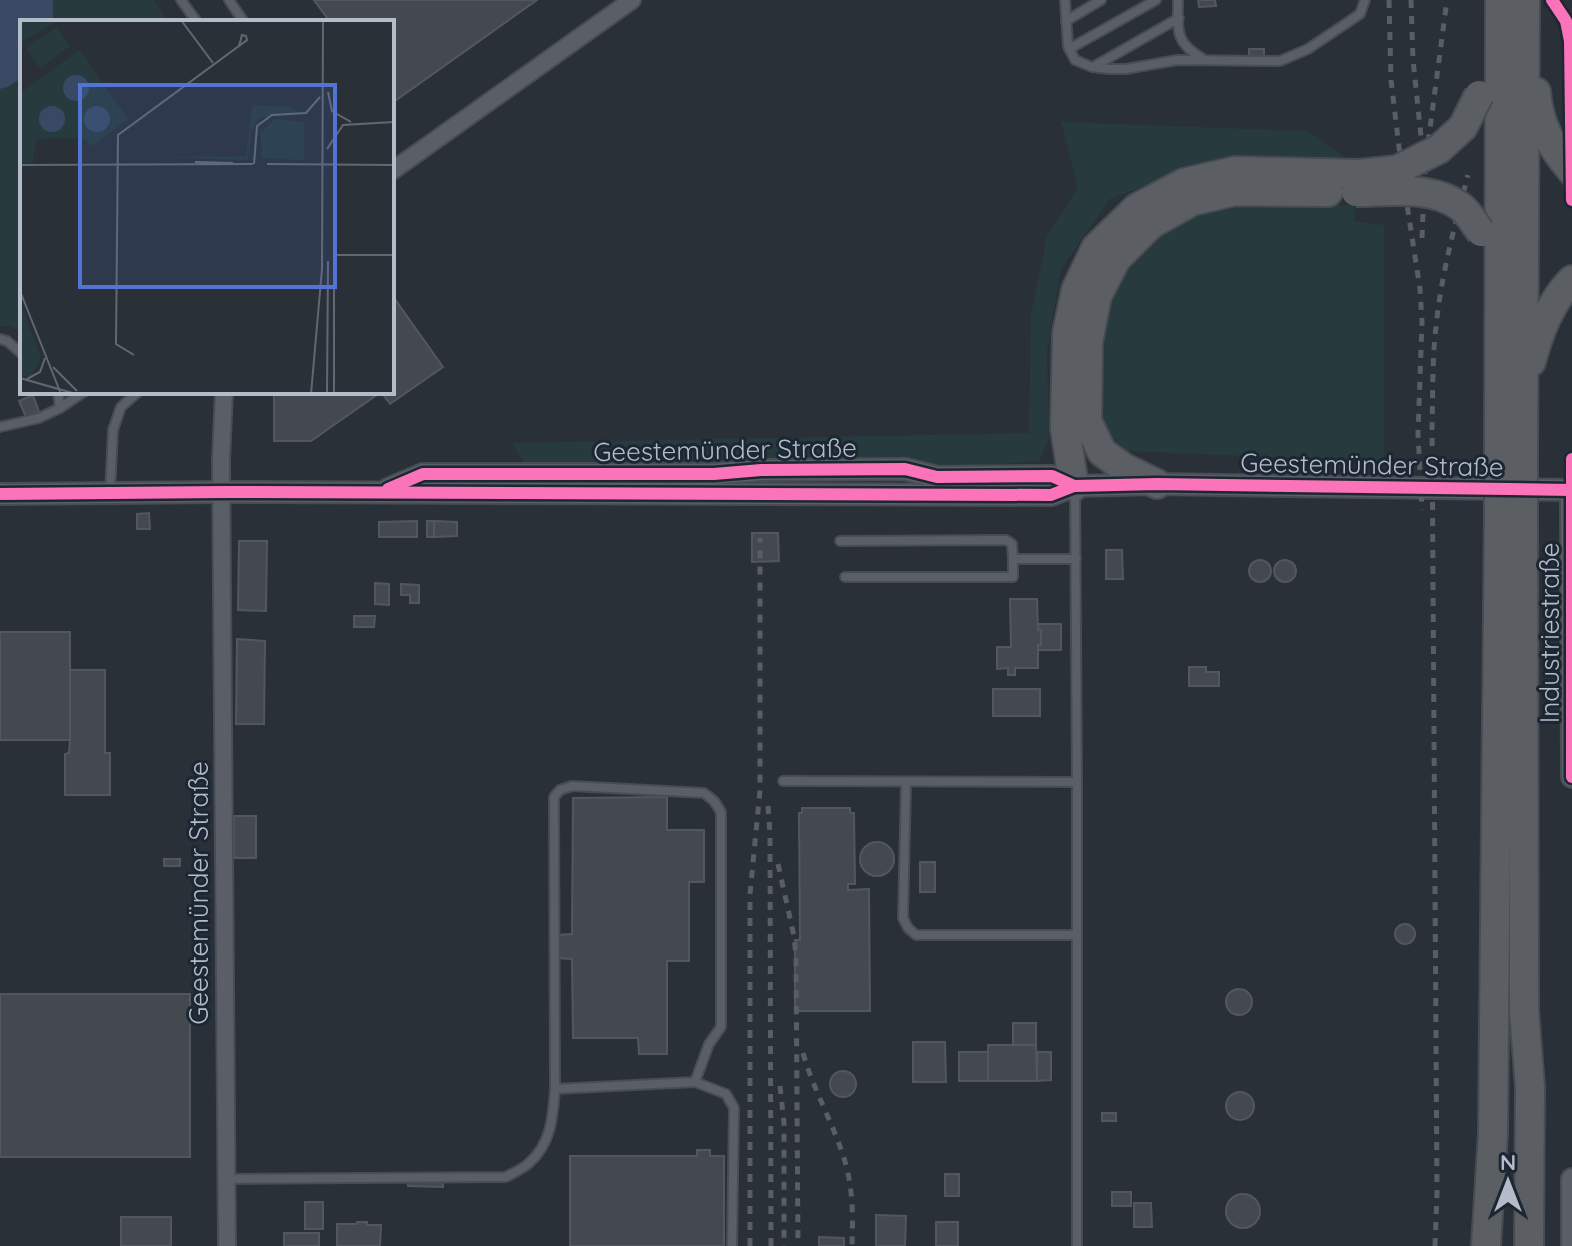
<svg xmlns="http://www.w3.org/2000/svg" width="1572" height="1246" viewBox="0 0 1572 1246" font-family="Quicksand,sans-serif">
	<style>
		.green { fill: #273a3e }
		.water { fill: #384963 }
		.building { fill: #444950; stroke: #52575f; stroke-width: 2 }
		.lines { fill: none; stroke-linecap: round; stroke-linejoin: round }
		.service-casing { stroke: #484c53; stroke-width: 12 }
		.minor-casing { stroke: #484c53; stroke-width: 20 }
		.tertiary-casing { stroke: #484c53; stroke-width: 24 }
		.trunk-casing { stroke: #474c53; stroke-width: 32 }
		.service { stroke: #5a5e66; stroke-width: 8 }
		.minor { stroke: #5a5e66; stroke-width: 16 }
		.tertiary { stroke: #5a5e66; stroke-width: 20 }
		.trunk { stroke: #5b5f64; stroke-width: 28 }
		.rail { stroke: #595d64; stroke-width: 5; stroke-dasharray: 8 8; stroke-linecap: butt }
		.trunk-bridge-casing { stroke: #474c53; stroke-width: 32; stroke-linecap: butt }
		.trunk-bridge { stroke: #5b5f64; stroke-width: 28 }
		.cycleway-casing { stroke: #1d2633; stroke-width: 17 }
		.cycleway { stroke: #fb73b8; stroke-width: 12 }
		.labels { text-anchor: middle; stroke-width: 6; stroke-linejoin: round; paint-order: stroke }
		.street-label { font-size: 26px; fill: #b4bcc9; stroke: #1d2633 }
		.inset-road { fill: none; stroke: #616872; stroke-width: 2 }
		.view { fill: #5274d3; fill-opacity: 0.15; stroke: #5274d3; stroke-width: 4 }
		.inset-edge { fill: none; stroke: #b4bcc9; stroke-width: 4 }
	</style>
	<rect width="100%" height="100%" fill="#2a3038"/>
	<g class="green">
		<path d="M0 0H154L169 22H22V335L13 326H0Z"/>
		<path d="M1061 122 1307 131 1354 164 1216 159 1110 199 1061 269 1047 352 1049 439 1039 461 946 469 527 466 511 443 1029 433 1031 314 1047 236 1078 188Z"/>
		<path d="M1355 205 1354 221 1384 225V462L1127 451 1101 426V334L1112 293 1136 255 1163 228 1202 207Z"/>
	</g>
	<path class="water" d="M0 0H53V22H22V78L7 87 0 89Z"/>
	<g class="building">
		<path d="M314 0H537L392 103V22H330Z"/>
		<path d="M1198 0H1215L1216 6 1199 7Z"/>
		<rect x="1249" y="49" width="15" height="7"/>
		<path d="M392 295 443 367 390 404 381 392H392Z"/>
		<path d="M274 392H381L311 441H274Z"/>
		<path d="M33 395 39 412 26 417 19 401Z"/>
		<path d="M149 513 150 529H137V514Z"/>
		<path d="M417 521V537H379V522Z"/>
		<rect x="427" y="521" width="7" height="16"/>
		<path d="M434 521 457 522V536L434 537Z"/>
		<path d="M752 533H778L779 561 752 562Z"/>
		<path d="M239 541H267L266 611 238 610Z"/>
		<path d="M1106 550H1122L1123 579H1106Z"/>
		<circle cx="1260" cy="571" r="11"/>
		<circle cx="1285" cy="571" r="11"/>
		<path d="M375 583 389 584V605L375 604Z"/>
		<path d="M401 584 419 585V603H410V595H401Z"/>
		<path d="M1010 599H1037L1038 630H1041V645H1038V668H1015V675H1008V668L997 669V647H1011Z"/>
		<path d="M354 616H375L374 627H354Z"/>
		<path d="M1038 624H1061V650H1038V645H1041V630H1038Z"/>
		<rect x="0" y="632" width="70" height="108"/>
		<path d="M237 639 265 641 264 724H236Z"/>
		<path d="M1189 667H1206V672H1219V686H1189Z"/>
		<path d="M70 670H105V753H110V795H65V754L69 753 70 740Z"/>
		<rect x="993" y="689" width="47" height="27"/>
		<path d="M667 797V830H704V882H689V961H667V1054H639L638 1038H573L572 959 557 958V935L572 934 573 798Z"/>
		<path d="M802 808H850V813H854L855 884H848V890L869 889 870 1011H795V940H800L799 813H802Z"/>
		<rect x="234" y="816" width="22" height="42"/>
		<circle cx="877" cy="859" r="17"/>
		<rect x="164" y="859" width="16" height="7"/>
		<rect x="920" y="862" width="15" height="30"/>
		<circle cx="1405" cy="934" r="10"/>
		<circle cx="1239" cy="1002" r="13"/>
		<rect x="0" y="994" width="190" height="163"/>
		<rect x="1013" y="1023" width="23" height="22"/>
		<path d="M913 1042H945L946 1082H913Z"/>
		<path d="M988 1045H1036L1037 1081H988Z"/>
		<rect x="959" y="1052" width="29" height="29"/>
		<path d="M1037 1052H1051V1080L1037 1081Z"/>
		<circle cx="843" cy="1084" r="13"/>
		<circle cx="1240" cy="1106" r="14"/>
		<rect x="1102" y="1113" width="14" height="8"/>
		<path d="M697 1150H710V1156H724V1246H570V1156H697Z"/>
		<rect x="945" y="1174" width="14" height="22"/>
		<path d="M408 1181H443V1187L408 1186Z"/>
		<rect x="1112" y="1192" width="19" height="14"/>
		<circle cx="1243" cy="1211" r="17"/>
		<rect x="305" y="1202" width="18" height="27"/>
		<path d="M1134 1203H1151L1152 1227H1134Z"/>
		<path d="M876 1215 906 1216 905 1246H876Z"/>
		<rect x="121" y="1217" width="50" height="29"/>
		<path d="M357 1222H367V1225H381L380 1246H337V1224H357Z"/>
		<rect x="936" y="1222" width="22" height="24"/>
		<rect x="284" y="1233" width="35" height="13"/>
		<path d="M819 1237 844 1238V1246H819Z"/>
	</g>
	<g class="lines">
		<defs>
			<g id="service">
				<path d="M181 0 197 22"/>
				<path d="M229 0 244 22"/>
				<path d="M1065 0 1068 46 1075 60 1092 67 1109 69H1126L1177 60 1280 61 1308 49 1360 14 1365 0"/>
				<path d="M1178 0C1178 30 1174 42 1203 59"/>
				<path d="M1066 21 1101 0"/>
				<path d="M1069 49 1156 0"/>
				<path d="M1093 67 1179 18"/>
				<path d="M0 339 7 341 22 354"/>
				<path d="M58 392 60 408"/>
				<path d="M0 427 39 418 60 408 84 392"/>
				<path d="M1075 491 1077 782V1246"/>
				<path d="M110 493 113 430 121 407 138 392"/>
				<path d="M840 541 1006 540 1012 544 1013 559H1076"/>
				<path d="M845 577H1013V559"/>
				<path d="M783 781 1077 782"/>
				<path d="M906 782 903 918 908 928 916 935H1077"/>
				<path d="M555 1089 554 797 560 790 572 786 704 793 714 801 721 812V1027L709 1044 695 1082 726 1094 734 1108 732 1246"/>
				<path d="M227 1179 506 1177C513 1173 523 1169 529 1163 551 1144 553 1117 555 1089L695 1082"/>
			</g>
			<g id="minor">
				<path d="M392 171 632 0"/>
				<path d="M224 392 221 460 227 1246"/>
			</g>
			<g id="tertiary">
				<path d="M388 489 423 474H714L761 470 905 469 937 477 1052 476 1074 486"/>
				<path d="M1571 490 1572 777"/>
				<path d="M0 494 222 492 1051 495 1074 486 1157 484 1572 490"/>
				<path d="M1572 1246V1179"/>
			</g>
			<g id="trunk">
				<path d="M1536 92C1539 125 1551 147 1572 171"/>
				<path d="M1531 362C1539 332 1550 302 1572 280"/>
				<path d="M1499 463 1500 0"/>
				<path d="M1523 463 1525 0"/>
				<path d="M1157 484 1124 468 1102 452 1087 421 1088 342 1097 296 1116 259 1151 224 1192 201 1235 191 1328 192"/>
				<path d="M1074 486 1065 428 1067 333 1076 290 1096 248 1137 208 1184 183 1235 171 1359 174"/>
				<path d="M1523 511 1524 1010 1530 1087 1529 1246"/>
				<path d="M1486 1246 1493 1133 1499 511"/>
			</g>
		</defs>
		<use href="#service" class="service-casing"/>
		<use href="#minor" class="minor-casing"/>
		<use href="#tertiary" class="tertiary-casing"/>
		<use href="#trunk" class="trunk-casing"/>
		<use href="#service" class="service"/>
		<use href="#minor" class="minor"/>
		<use href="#tertiary" class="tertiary"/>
		<use href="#trunk" class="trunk"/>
		<g class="rail">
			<path d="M1389 0 1391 80 1402 172 1420 289 1422 322 1418 434 1422 510"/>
			<path d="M1411 0 1413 60 1422 146"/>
			<path d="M1422 238 1425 166 1447 0"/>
			<path d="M768 806 770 834 771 1246"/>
			<path d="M778 864 794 936 796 957 798 1246"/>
			<path d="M803 1053C814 1092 835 1126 846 1165 853 1191 853 1218 852 1246"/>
			<path d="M780 1086 784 1123V1246"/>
			<path d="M750 1246V894L760 790V538"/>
			<path d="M1435 1246 1437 1193 1432 427C1433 394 1432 360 1436 327 1441 275 1455 225 1468 175"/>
		</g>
		<defs>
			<g id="trunk-bridge">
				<path d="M1359 174 1397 170 1439 149 1463 127 1479 95"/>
				<path d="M1356 192C1390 192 1432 185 1461 207 1469 213 1475 225 1481 232"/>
				<path d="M1499 463V511"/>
				<path d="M1523 463V511"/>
			</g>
		</defs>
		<use href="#trunk-bridge" class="trunk-bridge-casing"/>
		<use href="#trunk-bridge" class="trunk-bridge"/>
		<defs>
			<g id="cycleway">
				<path d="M1552 0 1566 21 1570 41 1572 200"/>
				<path d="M1572 459V777"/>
				<path d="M388 489 423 474H714L761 470 905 469 937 477 1052 476 1074 486"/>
				<path d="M0 494 222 492 1051 495 1074 486 1157 484 1572 490"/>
			</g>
		</defs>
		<use href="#cycleway" class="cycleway-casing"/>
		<use href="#cycleway" class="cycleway"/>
	</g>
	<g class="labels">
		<g class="street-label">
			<text transform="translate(725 450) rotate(-1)" y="9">Geestemünder Straße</text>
			<text transform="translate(1372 465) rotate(1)" y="9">Geestemünder Straße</text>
			<text transform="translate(1550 633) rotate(-90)" y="9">Industriestraße</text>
			<text transform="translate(199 893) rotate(-90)" y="9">Geestemünder Straße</text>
		</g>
	</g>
	<g transform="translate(20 20)">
		<rect width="374" height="374" fill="#2a3038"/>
		<path d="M0 0H33L35 2 2 22ZM36 7 50 26 20 48 6 28ZM60 30 108 99 73 126 62 118 16 119 13 143H0V73ZM232 85 272 87 279 92 240 98 232 109 228 140 142 137 226 136ZM255 99 284 102V140L242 138 240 113ZM0 281 21 338 11 356H0Z" fill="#273a3e"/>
		<path d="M43 68a13 13 0 1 1 26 0a13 13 0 1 1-26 0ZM64 99a13 13 0 1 1 26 0a13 13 0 1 1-26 0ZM19 99a13 13 0 1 1 26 0a13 13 0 1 1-26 0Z" fill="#384963"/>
		<path class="inset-road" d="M161 0 193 43M308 72 312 91 331 102M307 129 323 105 374 102M175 142 213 143M234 144 237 106 252 95 286 93 300 77M247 144 374 145M0 145 233 144M315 235H374M0 271 41 374M114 335 96 324 98 115 227 20 226 16 222 15 219 26M33 347 57 371M0 358 56 374M7 359 20 352 25 338M291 374 302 249 303 0M307 374 308 241M314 374V145"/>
		<path class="view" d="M60 65H315V267H60Z"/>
		<rect width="374" height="374" class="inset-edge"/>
	</g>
	<g transform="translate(1508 1182)" stroke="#1d2633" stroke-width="6" paint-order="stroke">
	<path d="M0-6L14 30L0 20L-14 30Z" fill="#b4bcc9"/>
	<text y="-12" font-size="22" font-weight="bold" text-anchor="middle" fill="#b4bcc9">N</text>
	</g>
</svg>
